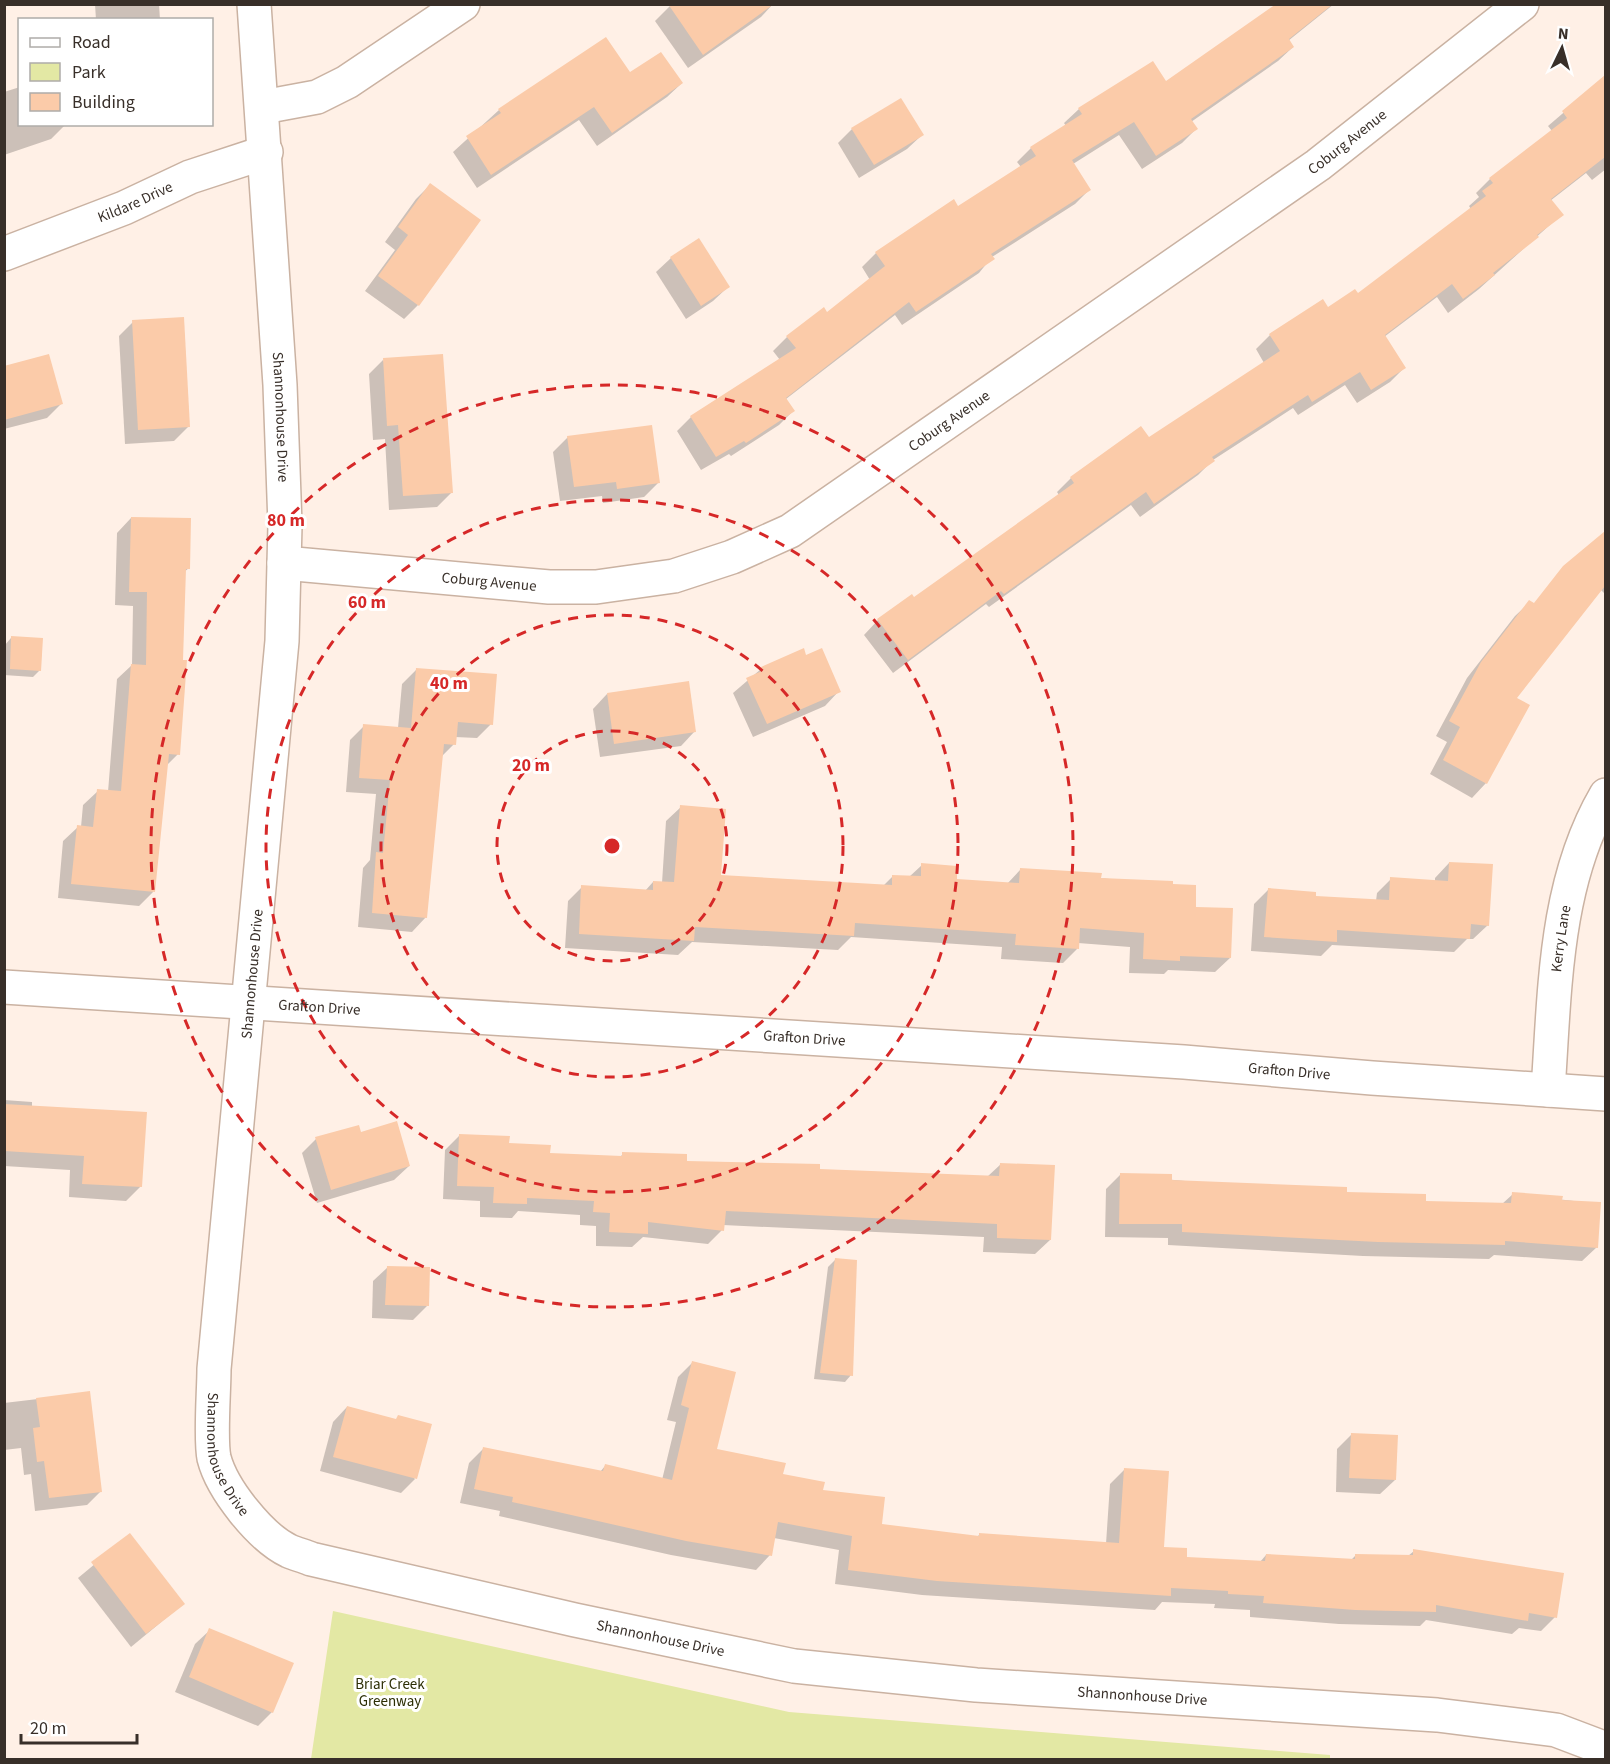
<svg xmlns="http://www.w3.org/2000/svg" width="1610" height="1764" viewBox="0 0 1610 1764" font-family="'Source Sans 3',sans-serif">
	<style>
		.green { fill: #e3e8a4 }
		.shadow { fill: #0003 }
		.building { fill: #fbcba9 }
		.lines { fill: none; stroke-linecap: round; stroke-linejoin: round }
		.street-casing { stroke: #cab2a2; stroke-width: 36 }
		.street { stroke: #fff; stroke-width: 33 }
		.ring { fill: none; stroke: #d62828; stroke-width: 3; stroke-dasharray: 10 8 }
		.labels { text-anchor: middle; stroke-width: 6; stroke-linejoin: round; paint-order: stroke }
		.street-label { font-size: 15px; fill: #382f29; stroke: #fff }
		.park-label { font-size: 15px; fill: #2c2e04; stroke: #fff }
		.centre { fill: #d62828; stroke: #fff; stroke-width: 3 }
		.ring-label { font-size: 18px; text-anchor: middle; font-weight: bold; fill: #d62828; stroke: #fff; stroke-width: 6; stroke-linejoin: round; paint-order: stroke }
	</style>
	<rect width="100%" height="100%" fill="#fff0e6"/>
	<path class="green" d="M333 1611 789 1712 1330 1755V1759H311Z"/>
	<g class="shadow">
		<path d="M95 4H159L160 20H96Z"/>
		<path d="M672 4H773L761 17 688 68 655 21Z"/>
		<path d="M1278 4H1334L1288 41 1293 47 1278 61 1191 122 1196 129 1182 143 1142 169 1119 135 1073 164 1089 190 1075 204 992 257 979 273 902 325 895 315 786 399 793 411 779 425 731 456 729 454 701 470 677 431 691 417 780 360 773 351 787 337 827 314 870 280 862 267 876 253 958 208 1021 167 1017 162 1031 148 1066 126 1064 123 1079 109 1152 63 1166 83Z"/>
		<path d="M605 39 630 74 682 83 667 97 597 146 579 120 477 188 453 152 499 110Z"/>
		<path d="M1597 84 1606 95V169L1592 180 1586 173 1550 201 1562 214 1479 289 1448 313 1437 297 1384 337 1404 368 1390 382 1357 403 1345 385 1298 415 1293 408 1213 460 1198 475 1140 517 1131 505 989 607 986 604 893 673 864 635 878 620 912 596 914 599 1059 495 1057 492 1071 478 1148 439 1264 363 1256 349 1270 335 1357 295 1471 209 1469 206 1479 197 1476 193 1490 179 1552 131 1548 126Z"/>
		<path d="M20 87V124L65 125 51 139 4 155V92Z"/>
		<path d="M852 129 922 135 907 149 859 178 838 143Z"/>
		<path d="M430 185 418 305 404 319 365 291 395 250 385 242 416 199Z"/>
		<path d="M698 240 728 287 713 301 686 319 656 272 671 258Z"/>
		<path d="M133 322 189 426 174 441 125 444 119 336Z"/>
		<path d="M383 360 452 492 437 507 389 510 385 439 373 440 369 374Z"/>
		<path d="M4 367 61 404 47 418 4 429Z"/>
		<path d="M568 437 658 483 644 497 603 503 602 496 560 501 553 452Z"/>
		<path d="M131 518 189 568 184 572 178 754 166 766 153 892 139 906 58 898 63 841 78 827H81L83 805 98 791 108 792 117 679 132 665 133 606 115 605 117 533Z"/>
		<path d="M1606 533V595L1601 590 1515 699 1486 783 1472 798 1430 774 1447 742 1436 736 1467 678 1515 616 1530 602 1531 610 1564 567Z"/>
		<path d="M11 638 40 670 33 677 4 675 5 645Z"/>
		<path d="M803 650 806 657 839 691 825 706 753 737 733 693 761 669Z"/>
		<path d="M416 670 491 724 477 738 455 737 454 744 441 757 426 917 412 932 358 927 363 868 370 860 376 794 346 792 350 740 364 726 398 728 402 684Z"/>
		<path d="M607 694 695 731 681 746 600 757 593 709Z"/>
		<path d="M681 807 719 877 883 886 893 876 909 877 922 865 955 880 1007 884 1021 869 1171 886 1194 908 1230 958 1215 972 1168 970 1164 974 1129 973 1130 947 1078 943 1077 949 1063 963 1001 959 1002 947 851 937 838 950 692 942 678 955 565 948 568 901 582 887 645 891 653 882 662 883 666 821Z"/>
		<path d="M1449 863 1488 925 1473 939H1467L1454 952 1332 945 1321 956 1251 951 1254 904 1268 890 1314 897 1376 901 1377 893 1391 879 1435 882V878Z"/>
		<path d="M4 1100 32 1102V1107L141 1186 126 1201 69 1197 70 1170 4 1166Z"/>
		<path d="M360 1134 409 1166 394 1180 317 1203 302 1153 316 1139Z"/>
		<path d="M459 1136 549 1154 619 1158 623 1154 686 1162 818 1170 987 1177 1001 1164 1050 1240 1035 1254 983 1252 984 1237 723 1225 722 1230 708 1244 643 1237 632 1247 596 1246V1226L580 1225V1215L518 1211 512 1218 480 1217V1201L443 1199 445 1150Z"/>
		<path d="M1120 1175 1425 1203 1502 1204 1513 1194 1600 1204 1597 1247 1582 1261 1494 1255 1489 1259 1363 1256 1168 1245V1238L1105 1237 1106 1189Z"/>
		<path d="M835 1260 851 1375 845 1382 814 1379 828 1267Z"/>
		<path d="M388 1267 427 1306 413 1320 372 1318 373 1281Z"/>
		<path d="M692 1363 715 1450 821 1492 880 1526 977 1537 979 1535 1106 1544 1110 1484 1124 1470 1163 1548 1185 1558 1260 1562 1266 1555 1351 1560 1356 1555 1408 1556 1414 1551 1555 1617 1541 1631 1519 1628 1512 1634 1426 1620 1420 1626 1339 1624 1250 1617V1610L1214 1608 1215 1604 1162 1602 1155 1610 922 1595 835 1584 839 1550 774 1538 770 1555 756 1570 671 1555 543 1526 499 1516 500 1511 460 1503 469 1463 484 1448 600 1472 605 1466 662 1480 676 1422 667 1420 678 1377Z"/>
		<path d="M89 1393 101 1491 87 1505 35 1511 31 1474 24 1475 21 1448 4 1450V1403Z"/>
		<path d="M347 1407 415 1479 401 1493 320 1471 333 1422Z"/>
		<path d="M1352 1434 1395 1480 1380 1494 1336 1492 1337 1449Z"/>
		<path d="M130 1535 183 1604 131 1647 78 1578Z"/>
		<path d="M210 1630 272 1712 258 1726 175 1692 195 1644Z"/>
	</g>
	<g class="building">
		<path d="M668 4H774L703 55Z"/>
		<path d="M1276 4H1333L1289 39 1294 47 1191 119 1198 129 1156 156 1134 122 1072 160 1091 190 991 254 995 259 916 312 909 302 786 398 795 411 746 443 744 441 716 457 690 416 796 348 786 336 824 307 827 312 885 266 875 252 954 199 958 206 1036 156 1030 147 1082 114 1078 108 1153 61 1166 81Z"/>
		<path d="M606 37 630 72 661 52 683 83 612 133 594 107 491 175 466 136 501 113 498 109Z"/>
		<path d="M1605 75V157L1551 199 1564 215 1537 235 1539 237 1493 273 1495 275 1463 299 1452 284 1385 335 1406 368 1371 390 1360 372 1312 402 1308 395 1212 457 1215 461 1154 504 1146 492 1004 594 1001 591 908 660 877 619 912 594 914 597 1074 483 1070 477 1141 426 1149 437 1280 351 1269 334 1323 299 1328 307 1355 289 1358 293 1486 196 1482 191 1493 183 1489 178 1567 118 1562 111Z"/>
		<path d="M901 98 924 135 874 165 851 128Z"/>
		<path d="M430 183 481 220 419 306 378 276 408 235 398 227Z"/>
		<path d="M699 238 730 287 701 306 670 257Z"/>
		<path d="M184 317 190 427 138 430 132 320Z"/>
		<path d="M49 354 63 404 4 420V366Z"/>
		<path d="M443 354 453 493 403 496 398 425 387 426 383 358Z"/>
		<path d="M652 425 660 483 617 489 616 482 574 487 567 436Z"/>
		<path d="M131 517 191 518 190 569H186L183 660H187L180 755 169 754 155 892 71 884 77 825 93 827 97 789 121 791 131 664 146 665 147 592H129Z"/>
		<path d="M1605 531V586L1517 698 1530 705 1487 784 1443 760 1460 727 1449 721 1481 662 1529 600 1534 603 1563 566Z"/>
		<path d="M11 636 43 638 41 671 10 669Z"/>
		<path d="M804 648 806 655 822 648 841 692 767 724 746 678 762 671 761 667Z"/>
		<path d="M416 668 497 674 493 725 458 722 456 745 444 744 427 918 372 913 376 852 383 853 390 780 359 778 363 724 411 728Z"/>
		<path d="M689 681 696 732 614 744 607 693Z"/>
		<path d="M680 805 726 809 721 875 892 885V875L921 876V863L957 866V879L1019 883 1020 868 1102 873 1101 878 1173 881V884L1196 885V907L1233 908 1231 958 1180 956V961L1143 959 1144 933 1080 928 1079 949 1015 945 1016 934 855 923 854 936 695 927 694 941 579 934 581 885 653 890V881L674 882Z"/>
		<path d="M1449 862 1493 864 1489 926 1471 924 1470 939 1337 930V942L1264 937 1268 888 1316 892V896L1389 900 1390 877 1448 881Z"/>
		<path d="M4 1104 147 1112 142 1187 82 1184 84 1156 4 1151Z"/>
		<path d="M397 1121 410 1166 331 1190 315 1137 359 1125 361 1132Z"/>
		<path d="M459 1134 510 1136 509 1143 551 1145 550 1153 622 1156V1152L687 1154V1161L820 1164V1169L999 1176 1000 1163 1055 1165 1051 1240 997 1238V1224L726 1211 724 1231 648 1222V1234L609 1232 610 1213 593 1212 594 1201 527 1198V1204L493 1203 494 1187 457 1186Z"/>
		<path d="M1120 1173 1172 1174V1180L1347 1187V1192L1426 1194V1201L1511 1203 1512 1192 1563 1196 1562 1200 1601 1202 1598 1248 1505 1241V1245L1378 1242 1182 1232V1224H1119Z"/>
		<path d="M835 1258 857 1260 853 1376 820 1373Z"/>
		<path d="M387 1266 430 1267 429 1306 385 1305Z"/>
		<path d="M692 1361 736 1372 717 1449 786 1463 783 1474 825 1482 823 1490 885 1497 882 1524 979 1536V1533L1119 1543 1124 1468 1169 1471 1164 1547 1187 1548V1557L1265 1561 1266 1554 1355 1559V1554L1413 1555V1549L1564 1573 1557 1618 1529 1613 1528 1621 1436 1605V1612L1355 1610 1263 1603 1264 1596 1228 1594V1591L1171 1588V1596L937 1581 848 1570 852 1536 778 1522 772 1556 686 1541 558 1512 512 1502 513 1497 474 1489 483 1447 603 1471 605 1464 672 1480 689 1408 681 1405Z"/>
		<path d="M90 1391 102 1492 49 1498 44 1461 37 1462 33 1428 40 1427 36 1398Z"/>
		<path d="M347 1406 396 1419 398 1415 432 1424 417 1479 333 1457Z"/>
		<path d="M1351 1433 1398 1435 1396 1480 1349 1478Z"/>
		<path d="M130 1533 185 1604 146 1634 91 1562Z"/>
		<path d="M209 1628 294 1663 273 1713 189 1677Z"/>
	</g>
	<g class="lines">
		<defs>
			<g id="street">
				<path id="s1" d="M254 4 280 385 285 525 282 641 214 1369C214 1391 210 1439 214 1458 222 1489 260 1537 289 1551 296 1554 304 1556 311 1559L575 1620 794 1666 976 1685 1437 1715 1556 1730 1606 1749"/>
				<path d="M263 107 317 97 347 82 463 4"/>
				<path id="s2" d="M4 254 124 208 190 177 266 152"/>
				<path id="s3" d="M284 563 549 587H596L674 576 732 557 790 531 1318 165 1522 4"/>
				<path id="s4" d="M4 987 1184 1062 1372 1078 1606 1094"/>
				<path id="s5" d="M1548 1090C1555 991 1554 884 1606 795"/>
			</g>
		</defs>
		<use href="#street" class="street-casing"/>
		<use href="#street" class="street"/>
	</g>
	<g class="ring">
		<circle cx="612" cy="846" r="115"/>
		<circle cx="612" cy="846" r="231"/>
		<circle cx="612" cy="846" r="346"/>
		<circle cx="612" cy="846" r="461"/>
	</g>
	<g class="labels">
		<g class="street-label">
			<text dy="5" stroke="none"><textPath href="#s3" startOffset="1196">Coburg Avenue</textPath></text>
			<text dy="5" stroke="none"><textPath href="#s2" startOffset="141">Kildare Drive</textPath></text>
			<text dy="5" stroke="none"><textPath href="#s1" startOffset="414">Shannonhouse Drive</textPath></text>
			<text dy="5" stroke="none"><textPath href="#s3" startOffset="710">Coburg Avenue</textPath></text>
			<text dy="5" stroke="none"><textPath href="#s3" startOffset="206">Coburg Avenue</textPath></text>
			<text dy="5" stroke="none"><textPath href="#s5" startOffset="152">Kerry Lane</textPath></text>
			<text transform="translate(252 974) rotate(-85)" y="5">Shannonhouse Drive</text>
			<text dy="5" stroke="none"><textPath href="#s4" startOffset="316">Grafton Drive</textPath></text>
			<text dy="5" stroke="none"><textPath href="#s4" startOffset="802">Grafton Drive</textPath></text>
			<text dy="5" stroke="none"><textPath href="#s4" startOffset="1288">Grafton Drive</textPath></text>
			<text dy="5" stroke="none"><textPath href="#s1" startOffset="1458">Shannonhouse Drive</textPath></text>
			<text dy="5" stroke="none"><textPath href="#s1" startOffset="1962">Shannonhouse Drive</textPath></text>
			<text dy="5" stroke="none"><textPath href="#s1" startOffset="2448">Shannonhouse Drive</textPath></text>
		</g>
		<g class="park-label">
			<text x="390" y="1689">Briar Creek<tspan x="390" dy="17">Greenway</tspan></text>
		</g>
	</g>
	<circle cx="612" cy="846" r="9" class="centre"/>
	<g class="ring-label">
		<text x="286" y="526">80 m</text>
		<text x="367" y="608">60 m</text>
		<text x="449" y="689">40 m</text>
		<text x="531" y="771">20 m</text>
	</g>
	<rect width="1610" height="1764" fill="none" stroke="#382f29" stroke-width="12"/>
	<rect x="18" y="18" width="195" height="108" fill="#ffffff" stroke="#afaca9" stroke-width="1.5"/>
	<rect x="30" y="38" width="30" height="9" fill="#ffffff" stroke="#afaca9" stroke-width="1.5"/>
	<text x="72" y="48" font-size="18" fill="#382f29">Road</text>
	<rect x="30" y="63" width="30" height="18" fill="#e3e8a4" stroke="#afaca9" stroke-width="1.5"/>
	<text x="72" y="78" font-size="18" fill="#382f29">Park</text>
	<rect x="30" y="93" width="30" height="18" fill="#fbcba9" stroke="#afaca9" stroke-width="1.5"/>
	<text x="72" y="108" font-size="18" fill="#382f29">Building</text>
	<g transform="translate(1562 48) rotate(5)" stroke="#ffffff" stroke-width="4.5" paint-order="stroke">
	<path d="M0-4.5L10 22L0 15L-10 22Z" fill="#382f29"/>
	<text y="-9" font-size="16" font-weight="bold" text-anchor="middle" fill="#382f29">N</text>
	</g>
	<path d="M21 1734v9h116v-9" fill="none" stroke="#382f29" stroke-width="3"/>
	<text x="30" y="1734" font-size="18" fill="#382f29" stroke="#ffffff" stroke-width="4.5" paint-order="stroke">20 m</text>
</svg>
